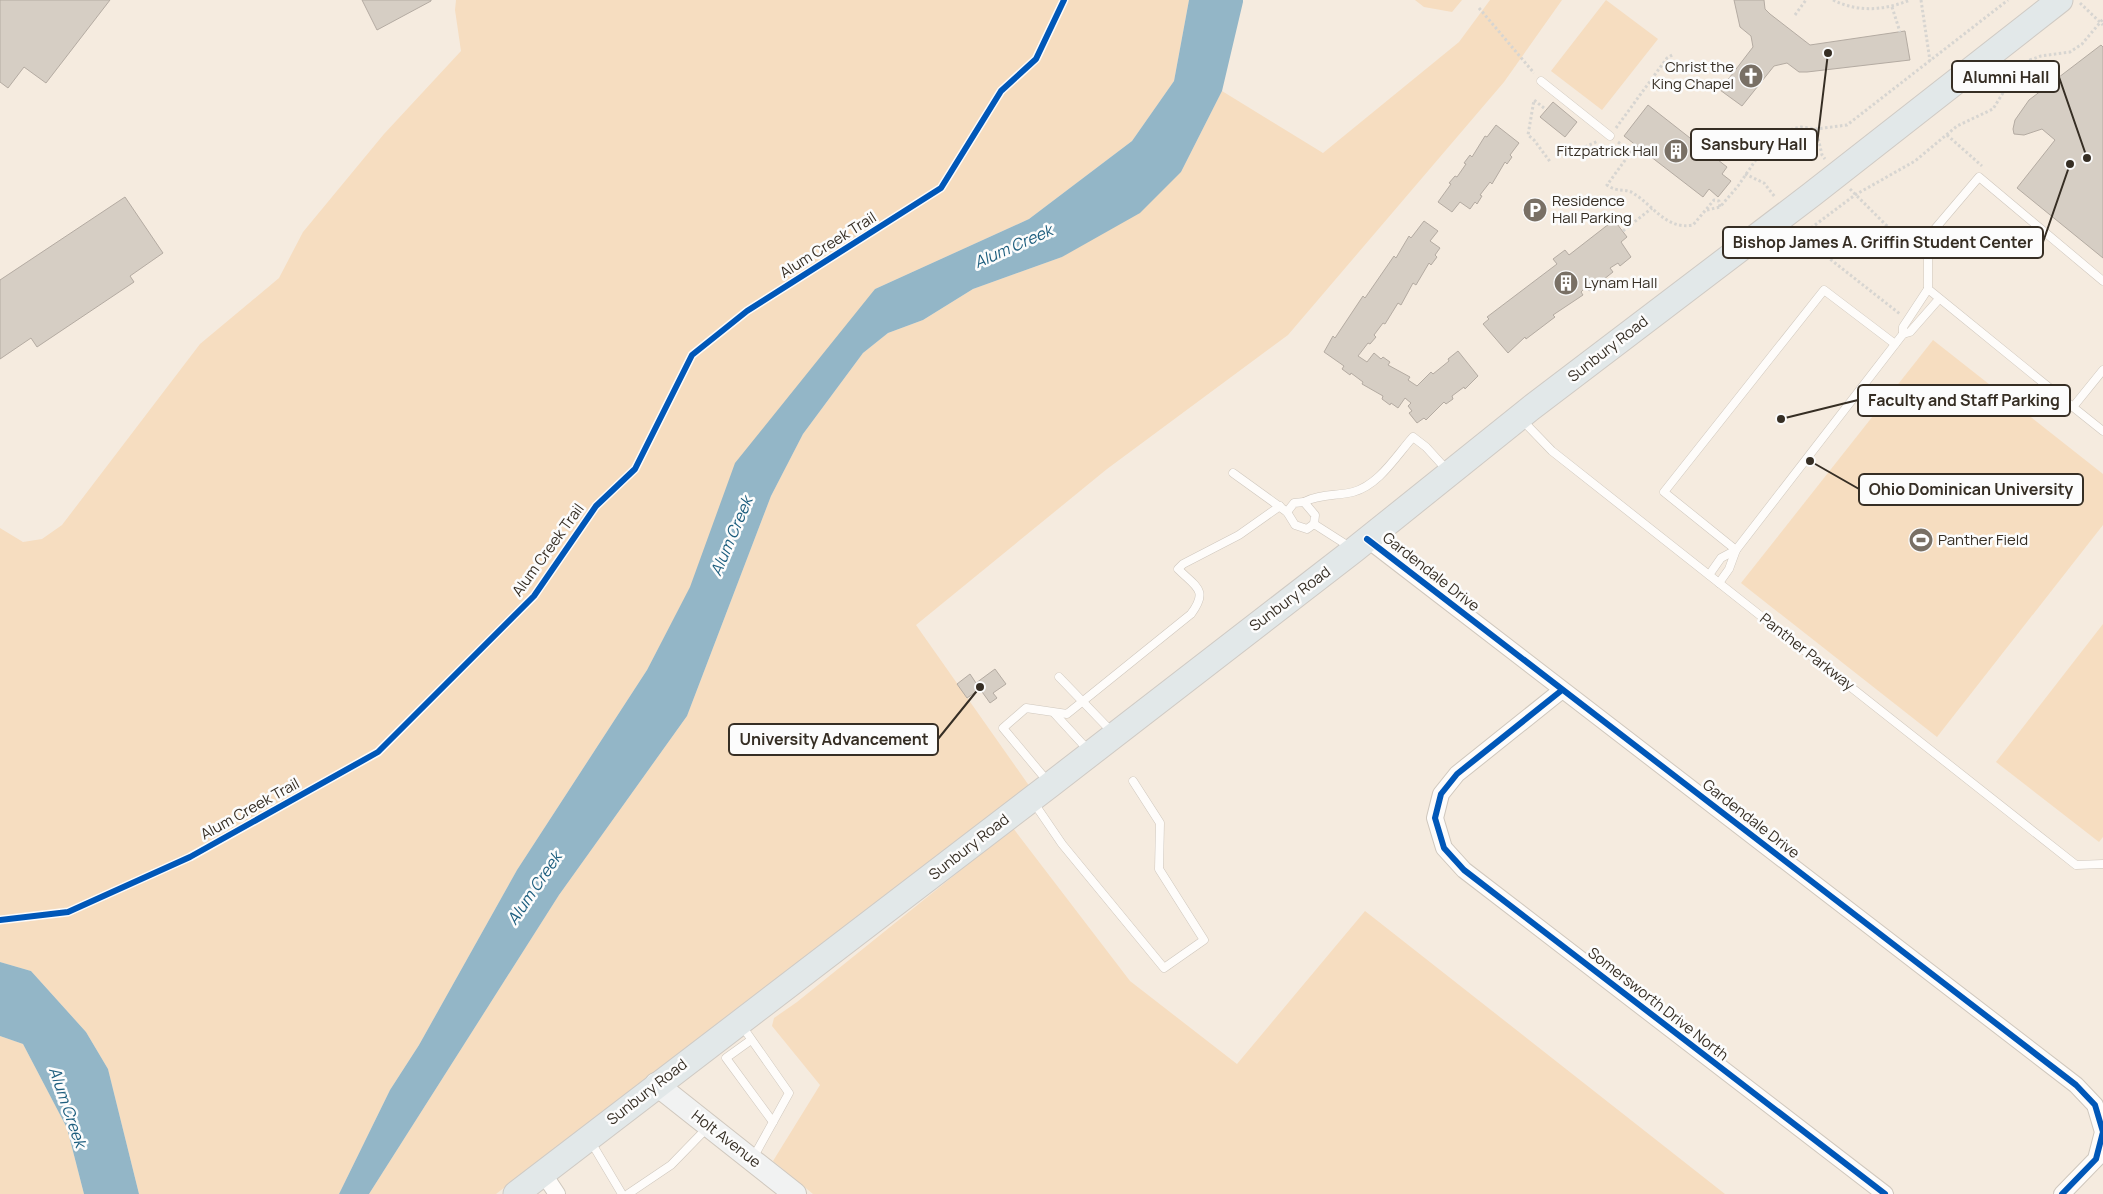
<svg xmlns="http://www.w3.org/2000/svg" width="2103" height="1194" viewBox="0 0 2103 1194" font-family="Manrope,sans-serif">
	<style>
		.green { fill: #f6ddc0 }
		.water { fill: #93b6c7 }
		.building { fill: #d6cec4; stroke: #b4aba2 }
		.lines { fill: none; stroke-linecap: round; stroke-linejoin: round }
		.lane-casing { stroke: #cfc7bd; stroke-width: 9 }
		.street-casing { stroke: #cfc7bd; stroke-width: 18 }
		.secondary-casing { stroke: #cfc7bd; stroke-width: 24 }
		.primary-casing { stroke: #cfcac4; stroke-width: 27 }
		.path { stroke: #d7d5d1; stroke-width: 3; stroke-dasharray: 2.5 2.5; stroke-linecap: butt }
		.lane { stroke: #fefcfa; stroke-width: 8 }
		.street { stroke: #fefcfa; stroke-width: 16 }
		.secondary { stroke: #f1f2f2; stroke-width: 22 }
		.primary { stroke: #e2e8e9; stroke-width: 25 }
		.cycleway-casing { stroke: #fcfcfc; stroke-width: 9 }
		.cycleway { stroke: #0057b8; stroke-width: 6 }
		.labels { text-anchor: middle; stroke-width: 5; stroke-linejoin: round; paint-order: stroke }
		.poi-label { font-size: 15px; fill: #362e24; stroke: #fcfcfc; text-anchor: start }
		.street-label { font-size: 15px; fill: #362e24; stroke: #fcfcfc }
		.water-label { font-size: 16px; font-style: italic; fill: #1d5e7e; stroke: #fcfcfc }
		.leader { fill: none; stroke: #362e24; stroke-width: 2 }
		.callout-dot { fill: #362e24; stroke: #fcfcfc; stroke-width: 2 }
		.callout { fill: #fcfcfc; stroke: #362e24; stroke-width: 2 }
		.callout-label { font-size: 16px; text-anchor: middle; font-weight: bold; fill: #362e24 }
	</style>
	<rect width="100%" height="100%" fill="#f5ebdf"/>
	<g class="green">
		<path d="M456 0H1189L1174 81 1132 141 1029 219 875 289 690 588 647 670 517 870 419 1045 390 1090 339 1194H139L108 1069 86 1032 31 971 0 962V528L23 542 42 539 62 525 200 344 279 278 303 232 384 134 461 51 455 10Z"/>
		<path d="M1415 0H1462L1452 12 1424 7Z"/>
		<path d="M1490 0H1562L1504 82 1288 335 1107 469 916 625 1030 787 759 996 749 999 496 1194H369L559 895 687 716 771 496 803 434 863 353 888 333 923 320 973 289 1062 257 1181 172 1222 91 1323 153 1459 42Z"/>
		<path d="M1606 0 1658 39 1602 110 1551 71Z"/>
		<path d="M1933 340 2103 474V525L1937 737 1741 583Z"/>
		<path d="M2103 624V837L2099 842 1996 762Z"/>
		<path d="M1013 828 1130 981 1237 1064 1365 911 1725 1194H813L773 1161 820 1085 772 1026 774 1018 797 1002Z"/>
		<path d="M0 1036 23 1044 67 1128 84 1194H0Z"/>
	</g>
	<g class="water">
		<path d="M1189 0H1243V2L1222 91 1181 172 1140 213 1062 257 973 289 923 320 888 333 863 353 803 434 771 496 687 716 559 895 369 1194H339L390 1090 419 1045 517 870 647 670 690 587 735 463 875 289 1029 219 1132 141 1174 81Z"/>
		<path d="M0 962 31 971 86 1032 108 1069 139 1194H84L67 1128 23 1044 0 1036Z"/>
	</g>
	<g class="building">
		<path d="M0 0H110L46 83 24 67 8 88 0 82Z"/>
		<path d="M362 0H431V1L377 30Z"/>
		<path d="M1734 0H1764L1765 9 1770 14 1810 45 1905 31 1910 60 1807 72H1799L1787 63 1774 66 1742 106 1720 90 1753 47 1751 36 1740 27Z"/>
		<path d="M2101 45 2103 47V258L2017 188 2055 140 2042 129 2024 135 2014 134 2013 129 2015 120 2029 100Z"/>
		<path d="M1553 102 1577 122 1565 137 1540 117Z"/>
		<path d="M1648 105 1727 167 1722 174 1731 181 1718 197 1709 189 1703 197 1624 136Z"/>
		<path d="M1496 125 1519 143 1510 155 1512 157 1507 164 1505 162 1492 184 1490 182 1480 195 1482 196 1477 204 1475 202 1470 209 1460 202 1452 212 1438 202 1451 184 1449 183 1455 176 1457 177 1466 164 1464 163 1470 155 1472 157 1485 136 1487 137Z"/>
		<path d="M125 197 163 253 130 276 134 282 37 347 31 338 0 359V280Z"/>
		<path d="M1614 220 1627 237 1621 242 1631 257 1620 266 1618 263 1610 268 1613 272 1589 291 1586 287 1581 292 1583 295 1553 315 1555 317 1526 339 1525 337 1508 353 1483 324 1489 319 1487 317 1557 264 1553 259 1565 250 1569 255Z"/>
		<path d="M1424 221 1438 231 1430 241 1440 248 1435 255 1437 257 1431 265 1429 263 1416 285 1413 283 1401 305 1398 303 1385 324 1383 323 1374 335 1376 337 1370 344 1368 343 1358 356 1367 362 1374 353 1381 359 1383 357 1390 362 1388 365 1410 377 1408 380 1417 386 1431 372 1433 374 1449 361 1448 359 1458 351 1478 376 1465 389 1464 387 1452 396 1453 399 1446 404 1444 402 1426 420 1424 418 1417 423 1409 413 1412 411 1408 406 1411 403 1405 398 1398 408 1391 403 1390 405 1382 399 1383 396 1362 384 1363 382 1351 373 1350 375 1342 369 1344 366 1324 352 1333 336 1335 338 1363 296 1365 298 1394 256 1396 258 1409 236 1411 238Z"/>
		<path d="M995 669 1006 684 993 693 997 698 990 703 980 689 967 698 957 684 970 674 976 683Z"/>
	</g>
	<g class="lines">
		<defs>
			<g id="lane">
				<path d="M1541 81 1610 136"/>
				<path d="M2103 281 1979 177 1928 237V289L2073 407 2103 370"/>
				<path d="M1903 334 1910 332 1939 299"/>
				<path d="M2073 407 2103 431"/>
				<path d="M1521 419 1552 451 2076 865 2103 864"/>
				<path d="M1233 473 1287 512 1295 525 1307 529 1314 524 1350 547"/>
				<path d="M1287 512 1294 503 1304 502"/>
				<path d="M1314 524 1315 515 1304 502C1319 494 1337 496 1353 492 1379 485 1396 456 1413 437L1426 447 1447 470"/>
				<path d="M1736 550 1664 492 1824 290 1895 344"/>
				<path d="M1709 575 1721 558 1736 550"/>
				<path d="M1719 583 1729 569 1736 550 1903 334V327L1928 289"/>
				<path d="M1059 677 1113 733"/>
				<path d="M1055 714 1089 751"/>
				<path d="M1049 783 1003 728 1026 708 1067 714 1191 614C1209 590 1196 587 1178 569L1183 564 1239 535 1280 506"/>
				<path d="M1034 803 1062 844 1164 968 1204 940 1159 869 1160 823 1133 781"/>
				<path d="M742 1026 789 1093 753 1158"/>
				<path d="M751 1040 726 1058 773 1122"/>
				<path d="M591 1142 622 1194"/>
				<path d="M628 1194 671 1165 708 1127"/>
			</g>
			<g id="street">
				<path d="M1367 539 2076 1085 2095 1105 2103 1132 2096 1159 2062 1194"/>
				<path d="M1562 690 1457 774 1441 794 1435 818 1444 848 1464 870 1885 1194"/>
				<path d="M543 1173 557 1194"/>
			</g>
			<path id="secondary" d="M656 1084 795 1194"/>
			<path id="primary" d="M516 1194 1050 785 1354 550 1531 408 1811 195 2060 0"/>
		</defs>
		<use href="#lane" class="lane-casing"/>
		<use href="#street" class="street-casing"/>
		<use href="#secondary" class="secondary-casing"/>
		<use href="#primary" class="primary-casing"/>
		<g class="path">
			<path d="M1833 0C1859 13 1885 10 1910 0"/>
			<path d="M1921 0 1930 61"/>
			<path d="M2080 3 2103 25"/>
			<path d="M1892 7 1900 32"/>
			<path d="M1479 8 1534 73"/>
			<path d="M1795 15 1806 0"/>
			<path d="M1544 108 1534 100 1528 135 1534 140 1551 163"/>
			<path d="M1616 128 1667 58 1674 54"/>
			<path d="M1816 129 1822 155 1825 159"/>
			<path d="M1947 135 1982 166"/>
			<path d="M1618 142 1638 157"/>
			<path d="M1585 147 1598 141"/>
			<path d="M1631 152 1607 185C1618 193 1625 188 1633 193 1654 206 1666 230 1693 225L1714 200 1719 201 1720 207 1738 186 1766 145 1780 132 1801 127 1816 129 1847 125 2008 0"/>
			<path d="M1745 174 1764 183 1775 197"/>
			<path d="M1850 189 1895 234 1916 251"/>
			<path d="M1707 210 1720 207"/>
			<path d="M1799 228 1807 241 1900 314"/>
			<path d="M1623 231 1652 208"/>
			<path d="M1803 234 1855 195 1915 161 1957 126 1993 109 2014 75 2030 60 2041 56 2070 52 2082 44 2103 19"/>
		</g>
		<use href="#lane" class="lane"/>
		<use href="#street" class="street"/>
		<use href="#secondary" class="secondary"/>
		<use href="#primary" class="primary"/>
		<defs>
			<g id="cycleway">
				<path d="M1367 539 2076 1085 2095 1105 2103 1132 2096 1159 2062 1194"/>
				<path d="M1562 690 1457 774 1441 794 1435 818 1444 848 1464 870 1885 1194"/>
				<path d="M0 920 68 912 190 857 378 752 534 596 596 506 635 469 692 355 747 311 941 188 1001 91 1036 59 1064 0"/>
			</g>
		</defs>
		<use href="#cycleway" class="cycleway-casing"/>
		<use href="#cycleway" class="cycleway"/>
	</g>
	<defs>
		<symbol id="church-disc" viewBox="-11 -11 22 22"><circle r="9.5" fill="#797065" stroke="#fcfcfc"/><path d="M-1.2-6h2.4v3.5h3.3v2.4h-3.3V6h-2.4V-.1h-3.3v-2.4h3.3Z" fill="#fff"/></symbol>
		<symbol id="building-disc" viewBox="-11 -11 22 22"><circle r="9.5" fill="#797065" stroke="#fcfcfc"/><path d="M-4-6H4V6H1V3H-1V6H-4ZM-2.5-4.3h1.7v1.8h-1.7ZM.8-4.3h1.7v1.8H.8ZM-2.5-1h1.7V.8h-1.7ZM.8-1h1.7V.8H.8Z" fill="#fff"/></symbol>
		<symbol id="parking-disc" viewBox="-11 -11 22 22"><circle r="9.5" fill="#797065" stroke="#fcfcfc"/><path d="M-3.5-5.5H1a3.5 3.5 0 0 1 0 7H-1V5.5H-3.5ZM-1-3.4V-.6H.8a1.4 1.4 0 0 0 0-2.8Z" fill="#fff"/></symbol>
		<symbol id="stadium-disc" viewBox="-11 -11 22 22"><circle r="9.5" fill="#797065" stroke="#fcfcfc"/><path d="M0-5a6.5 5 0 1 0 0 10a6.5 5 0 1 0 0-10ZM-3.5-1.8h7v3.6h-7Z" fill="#fff"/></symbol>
	</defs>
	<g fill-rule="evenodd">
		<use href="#church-disc" x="1737" y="62" width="28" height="28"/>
		<use href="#building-disc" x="1662" y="137" width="28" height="28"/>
		<use href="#parking-disc" x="1521" y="196" width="28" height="28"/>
		<use href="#building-disc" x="1552" y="269" width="28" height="28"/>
		<use href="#stadium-disc" x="1907" y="526" width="28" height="28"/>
	</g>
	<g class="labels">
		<g class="poi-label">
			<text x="1734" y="72" text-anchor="end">Christ the<tspan x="1734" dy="17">King Chapel</tspan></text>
			<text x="1658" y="156" text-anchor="end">Fitzpatrick Hall</text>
			<text x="1552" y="206">Residence<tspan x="1552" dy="17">Hall Parking</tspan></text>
			<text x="1584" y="288">Lynam Hall</text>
			<text x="1938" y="545">Panther Field</text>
		</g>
		<g class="street-label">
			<text transform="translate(828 245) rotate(-32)" y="5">Alum Creek Trail</text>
			<text transform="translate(1608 349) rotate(-38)" y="5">Sunbury Road</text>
			<text transform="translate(548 550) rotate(-54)" y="5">Alum Creek Trail</text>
			<text transform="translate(1431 572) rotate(38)" y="5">Gardendale Drive</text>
			<text transform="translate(1290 599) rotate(-37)" y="5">Sunbury Road</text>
			<text transform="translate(1807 652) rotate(38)" y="5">Panther Parkway</text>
			<text transform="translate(250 809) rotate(-29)" y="5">Alum Creek Trail</text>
			<text transform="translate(1751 819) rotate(38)" y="5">Gardendale Drive</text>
			<text transform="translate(969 847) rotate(-38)" y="5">Sunbury Road</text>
			<text transform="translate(1658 1004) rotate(38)" y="5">Somersworth Drive North</text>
			<text transform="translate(647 1092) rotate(-38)" y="5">Sunbury Road</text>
			<text transform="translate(726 1139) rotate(38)" y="5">Holt Avenue</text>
		</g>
		<g class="water-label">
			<text transform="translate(1013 246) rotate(-24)" y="6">Alum Creek</text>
			<text transform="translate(731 536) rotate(-67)" y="6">Alum Creek</text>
			<text transform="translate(534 888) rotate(-56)" y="6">Alum Creek</text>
			<text transform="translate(68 1107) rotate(71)" y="6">Alum Creek</text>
		</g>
	</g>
	<path class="leader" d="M2087 158L2059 77M1828 53L1817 144M2070 164L2043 242M1781 419L1858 400M1810 461L1859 489M980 687L938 739"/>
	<g class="callout-dot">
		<circle cx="2087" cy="158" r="5"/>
		<circle cx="1828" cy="53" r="5"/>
		<circle cx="2070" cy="164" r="5"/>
		<circle cx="1781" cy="419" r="5"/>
		<circle cx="1810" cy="461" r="5"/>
		<circle cx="980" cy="687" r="5"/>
	</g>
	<g class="callout">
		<rect x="1952" y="61" width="107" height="31" rx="5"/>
		<rect x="1691" y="129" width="126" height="31" rx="5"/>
		<rect x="1723" y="227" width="320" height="31" rx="5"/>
		<rect x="1858" y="385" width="212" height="31" rx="5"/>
		<rect x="1859" y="474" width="224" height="31" rx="5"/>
		<rect x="729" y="724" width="209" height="31" rx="5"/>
	</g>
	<g class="callout-label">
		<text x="2006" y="83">Alumni Hall</text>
		<text x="1754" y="150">Sansbury Hall</text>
		<text x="1883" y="248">Bishop James A. Griffin Student Center</text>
		<text x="1964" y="406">Faculty and Staff Parking</text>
		<text x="1971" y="495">Ohio Dominican University</text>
		<text x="834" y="745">University Advancement</text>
	</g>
</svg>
